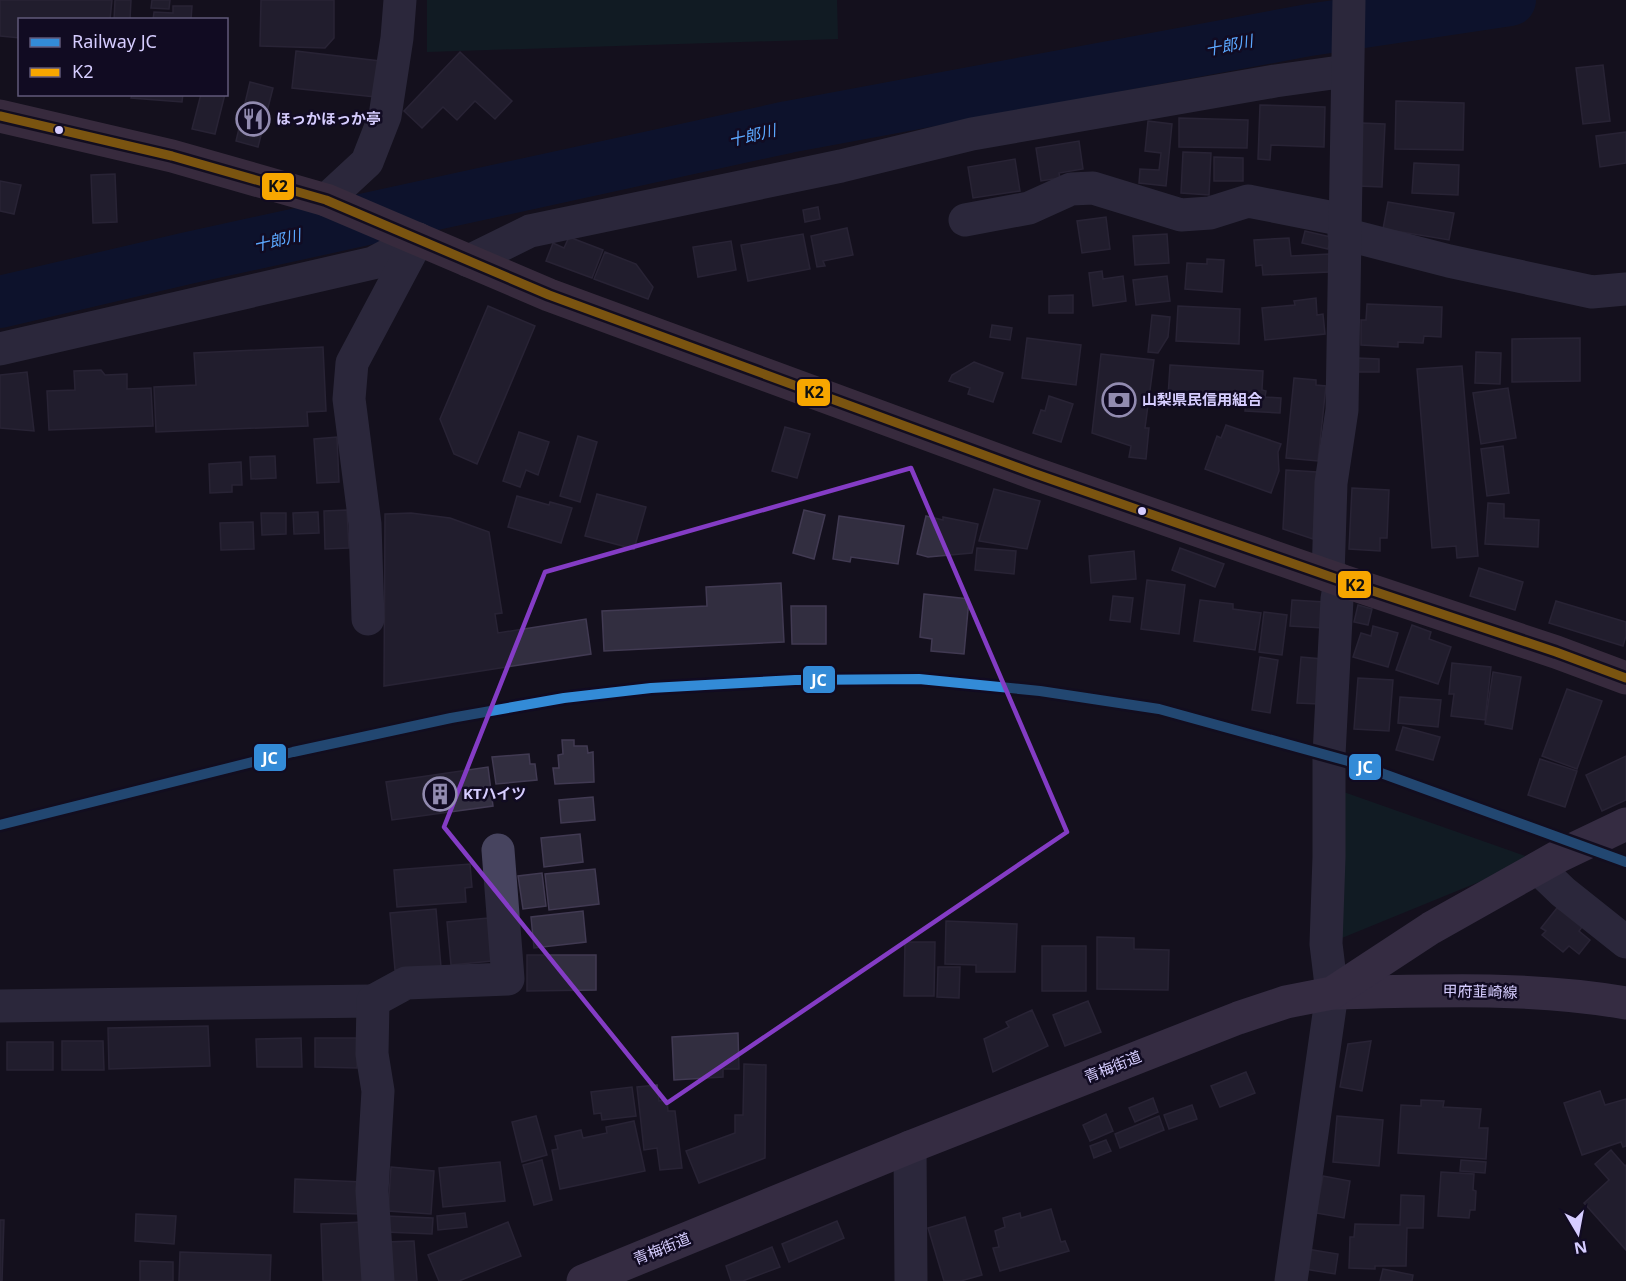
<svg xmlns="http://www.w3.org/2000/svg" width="1626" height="1281" viewBox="0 0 1626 1281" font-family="'Noto Sans','Noto Sans JP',sans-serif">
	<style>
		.green { fill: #0f282b }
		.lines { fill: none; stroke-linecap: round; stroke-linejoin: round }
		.river { stroke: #06163f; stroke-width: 52 }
		.building { fill: #322e40; stroke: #413a52; stroke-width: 1.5 }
		.minor { stroke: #47445f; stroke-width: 33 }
		.major { stroke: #5d4e70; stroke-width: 33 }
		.highway { stroke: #624b64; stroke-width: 33 }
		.bus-1-casing { stroke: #110b22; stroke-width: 14 }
		.bus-1 { stroke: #f7a600; stroke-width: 9 }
		.rail-1-casing { stroke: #110b22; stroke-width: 15 }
		.rail-1 { stroke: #338bd7; stroke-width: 10 }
		.marked { fill: none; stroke: #843cc5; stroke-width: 4.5; stroke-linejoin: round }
		.bus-dot { fill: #d6cdff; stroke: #110b22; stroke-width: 2 }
		.labels { text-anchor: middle; stroke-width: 5; stroke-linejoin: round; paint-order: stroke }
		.poi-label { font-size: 15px; font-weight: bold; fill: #d6cdff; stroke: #110b22; text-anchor: start }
		.street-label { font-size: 15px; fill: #d6cdff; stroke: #110b22 }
		.water-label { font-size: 16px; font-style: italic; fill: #5ba8ff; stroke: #110b22 }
		.line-badge { stroke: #110b22; stroke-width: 2 }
		.badge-label { font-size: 16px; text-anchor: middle; font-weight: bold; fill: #fff }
		.pale-badge-label { font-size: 16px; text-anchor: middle; font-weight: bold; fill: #111 }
	</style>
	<rect width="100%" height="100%" fill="#14101d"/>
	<g class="green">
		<path d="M427 0H837L838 39 427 52Z"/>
		<path d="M1338 790 1528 857 1496 875 1337 940Z"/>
	</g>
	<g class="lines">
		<path class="river" d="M0 302 188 258 788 127 1309 30 1510 0"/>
	</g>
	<g class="building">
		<path d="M0 0H112L110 20H20V38L0 36Z"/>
		<path d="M115 0H131L130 20H114Z"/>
		<path d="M152 0H170L169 9 151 8Z"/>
		<path d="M261 0H334V38L325 48 260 46Z"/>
		<path d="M173 6H192L191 20H153L154 12 173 13Z"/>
		<path d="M296 51 380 61 375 97 292 88Z"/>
		<path d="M460 52 512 101 495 119 475 101 457 120 443 107 422 128 404 111Z"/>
		<path d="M1603 65 1610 121 1583 124 1576 68Z"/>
		<path d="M250 82 273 88 258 147 236 141Z"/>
		<path d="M132 94H183L182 102 131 98Z"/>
		<path d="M201 94H225L215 134 192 129Z"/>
		<path d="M1396 101 1464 103 1463 150 1395 149Z"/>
		<path d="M1260 105 1325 107 1324 147 1271 145 1270 160 1258 159Z"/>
		<path d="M1179 118 1248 120 1247 148 1179 147Z"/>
		<path d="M1148 121 1172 124 1166 186 1139 183 1140 169 1159 170 1161 153 1145 151Z"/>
		<path d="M1362 123 1385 124 1382 187 1358 186Z"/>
		<path d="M1626 132V163L1600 167 1596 136Z"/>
		<path d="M1079 141 1083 169 1059 173 1060 178 1041 181 1036 148Z"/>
		<path d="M1183 152 1211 153 1209 195 1181 193Z"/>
		<path d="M1214 157 1243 158V181H1214Z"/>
		<path d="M1015 159 1020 191 973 198 968 167Z"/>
		<path d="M1414 163 1459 165 1458 195 1412 193Z"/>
		<path d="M115 174 117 222 93 223 91 175Z"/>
		<path d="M0 181 21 185 14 214 0 211Z"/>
		<path d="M1388 202 1454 213 1449 240 1383 229Z"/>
		<path d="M818 207 820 219 805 222 803 210Z"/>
		<path d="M1106 217 1110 249 1082 253 1077 221Z"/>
		<path d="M847 228 853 255 823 261 825 266 817 267 811 236Z"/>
		<path d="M1305 231 1331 237 1328 249 1302 243Z"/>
		<path d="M803 234 810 269 748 281 741 245Z"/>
		<path d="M1167 234 1169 263 1135 265 1133 236Z"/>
		<path d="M569 237 603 250 592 278 546 261 553 243 564 248Z"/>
		<path d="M1289 238 1291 256 1329 254V272L1263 275 1262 265 1256 266 1254 240Z"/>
		<path d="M731 241 736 270 698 277 693 247Z"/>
		<path d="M605 252 636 264 653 287 648 299 594 279Z"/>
		<path d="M1207 259 1224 260 1222 292 1185 289 1187 263 1207 264Z"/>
		<path d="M1102 271 1103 279 1123 276 1126 301 1093 306 1089 273Z"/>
		<path d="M1167 276 1170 301 1136 305 1133 280Z"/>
		<path d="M1073 295V313H1049V296Z"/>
		<path d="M1316 298 1317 315 1323 314 1325 334 1265 340 1262 308 1295 305 1294 301Z"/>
		<path d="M1367 304 1442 307 1441 337 1424 336 1423 343 1398 342V347L1361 345V320H1366Z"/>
		<path d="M488 306 535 326 477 464 454 454 440 419Z"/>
		<path d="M1178 306 1240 309 1239 344 1176 341Z"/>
		<path d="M1152 315 1170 317 1168 337 1158 353 1148 352Z"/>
		<path d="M992 325 1012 328 1010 340 990 337Z"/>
		<path d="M1027 338 1081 345 1076 385 1022 378Z"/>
		<path d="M1580 338V381L1512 382V339Z"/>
		<path d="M323 347 326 411 307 412 308 426 156 432 154 387 196 385 194 353Z"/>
		<path d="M1476 352 1501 353 1500 384 1475 383Z"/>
		<path d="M1101 354 1154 360 1145 428H1149L1146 459 1129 457 1131 446 1092 433Z"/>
		<path d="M1357 358 1379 359V372H1357Z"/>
		<path d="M974 362 1003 373 993 402 968 394 970 388 949 381 952 375Z"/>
		<path d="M1170 365 1263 371 1262 390 1266 391 1265 397 1281 398 1280 413 1245 411 1246 402 1168 397Z"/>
		<path d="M1462 366 1478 556 1457 558 1456 546 1432 548 1417 369Z"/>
		<path d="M101 370 105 375 127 374V389L151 388 153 426 49 430 47 391 75 390 74 371Z"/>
		<path d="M27 372 34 431 0 428V375Z"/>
		<path d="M1294 378 1316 380V385L1326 386 1318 461 1286 458Z"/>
		<path d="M1508 388 1516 438 1481 444 1473 393Z"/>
		<path d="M1049 396 1073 404 1061 442 1033 433 1041 410 1045 411Z"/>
		<path d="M1226 425 1281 444 1278 452 1279 471 1271 493 1205 469 1217 436 1221 438Z"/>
		<path d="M785 427 810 434 797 478 772 471Z"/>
		<path d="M519 432 549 442 538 475 526 470 520 487 503 481Z"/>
		<path d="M578 436 597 442 580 502 560 496Z"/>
		<path d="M337 437 339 482 317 483 314 439Z"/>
		<path d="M1503 446 1509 493 1487 496 1481 449Z"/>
		<path d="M275 456 276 478 251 479 250 457Z"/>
		<path d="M241 462 242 485H232V492L210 493 209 464Z"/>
		<path d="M1286 470 1317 472 1313 539 1283 529Z"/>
		<path d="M1352 488 1389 490 1387 538H1380V551L1349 549Z"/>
		<path d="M994 489 1040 501 1027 549 979 541Z"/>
		<path d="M597 494 646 507 634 549 585 536Z"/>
		<path d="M517 496 549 505 550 502 572 508 561 543 508 527Z"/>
		<path d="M1488 503 1504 504V518L1539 520 1538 547 1485 544Z"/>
		<path d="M347 510 349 548 325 549 324 511Z"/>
		<path d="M804 510 825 515 814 559 793 553Z"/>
		<path d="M318 512 319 533 294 534 293 513Z"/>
		<path d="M261 513H286V534L262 535Z"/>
		<path d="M411 513 450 518 489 532 502 613 495 614 498 633 586 619 591 654 384 686 385 514Z"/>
		<path d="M839 516 904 526 898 564 851 557 850 562 833 559Z"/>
		<path d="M926 516 943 520V517L978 524 972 553 928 557 917 554Z"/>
		<path d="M253 522 254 549 221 550 220 523Z"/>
		<path d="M977 548 1016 551 1014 574 975 570Z"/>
		<path d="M1180 548 1224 564 1215 587 1172 570Z"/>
		<path d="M1134 551 1136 579 1091 583 1089 556Z"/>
		<path d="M1479 568 1523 582 1515 610 1470 596Z"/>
		<path d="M1147 580 1185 585 1179 634 1141 629Z"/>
		<path d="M781 583 784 642 604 651 602 611 707 606 706 587Z"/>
		<path d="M924 594 969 599 964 654 931 651 932 639 920 637Z"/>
		<path d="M1113 596 1133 598 1130 622 1110 620Z"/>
		<path d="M1200 600 1233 604V609L1261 613 1255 650 1194 641Z"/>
		<path d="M1292 600 1325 602 1323 628 1290 626Z"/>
		<path d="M1556 601 1626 622V636L1623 646 1549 623Z"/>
		<path d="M1358 605 1372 609 1368 625 1354 622Z"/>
		<path d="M791 606H826V644H792Z"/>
		<path d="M1264 612 1287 615 1282 655 1259 652Z"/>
		<path d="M1412 625 1431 632 1429 639 1451 647 1438 684 1396 670Z"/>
		<path d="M1373 626 1398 633 1388 667 1353 657 1361 633 1371 636Z"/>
		<path d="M1260 657 1278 660 1270 713 1252 710Z"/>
		<path d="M1301 657 1323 659 1319 704 1297 703Z"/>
		<path d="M1452 663 1491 667 1485 720 1451 716 1454 694H1449Z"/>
		<path d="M1493 672 1521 677 1512 729 1485 724Z"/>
		<path d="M1358 678 1393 680 1389 731 1354 729Z"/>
		<path d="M1567 689 1602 701 1577 769 1542 756Z"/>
		<path d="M1400 697 1441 700 1438 727 1398 723Z"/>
		<path d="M1403 727 1440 737 1433 760 1396 750Z"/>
		<path d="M562 740H574V746H587L588 753 593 752 594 782 555 784 553 768H559L558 755 563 754Z"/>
		<path d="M529 754 530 764H535L537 780 496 784 492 757Z"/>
		<path d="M1626 756V800L1602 811 1586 775Z"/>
		<path d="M1540 759 1577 771 1565 807 1528 795Z"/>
		<path d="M488 767 493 806 392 820 386 782Z"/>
		<path d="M593 797 595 820 561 823 559 800Z"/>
		<path d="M580 834 583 862 544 867 541 838Z"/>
		<path d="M470 864 472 887 465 888 466 902 397 907 394 870Z"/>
		<path d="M595 869 599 904 549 910 545 874Z"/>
		<path d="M542 873 546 906 523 909 518 876Z"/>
		<path d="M1557 908 1585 923 1579 931 1590 940 1579 954 1569 946 1563 952 1542 935 1546 931 1541 928Z"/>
		<path d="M436 909 441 967 395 970 390 913Z"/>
		<path d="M583 911 586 942 534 948 531 917Z"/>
		<path d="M488 918 492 961 451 965 447 922Z"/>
		<path d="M946 921 1017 924 1015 972H976V965L945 964Z"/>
		<path d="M1097 937 1134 938V949L1169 950 1168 990 1097 989Z"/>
		<path d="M905 942H935L934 996H904Z"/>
		<rect x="1042" y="946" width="44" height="45"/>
		<path d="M527 955H596V990L527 991Z"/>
		<path d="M938 967H960L959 998 937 997Z"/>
		<path d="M1088 1001 1101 1032 1065 1046 1053 1015Z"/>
		<path d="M1032 1010 1048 1046 993 1072 984 1039 1009 1027 1006 1022Z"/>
		<path d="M208 1026 210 1066 109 1069 108 1028Z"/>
		<path d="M738 1033 739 1069H723V1077L674 1080 672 1037Z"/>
		<path d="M301 1038 302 1067H257L256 1039Z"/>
		<path d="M315 1038H358L357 1068 315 1067Z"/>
		<path d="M62 1041H103L104 1070H62Z"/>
		<path d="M1371 1041 1362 1091 1340 1087 1348 1044Z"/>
		<rect x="7" y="1042" width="46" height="28"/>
		<path d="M744 1064 766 1065 765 1158 699 1183 686 1151 735 1133V1115H743Z"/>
		<path d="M1246 1072 1255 1093 1220 1107 1211 1086Z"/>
		<path d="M657 1085 659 1101 667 1100 668 1111H675L682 1168 660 1170 657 1148 644 1150 637 1087Z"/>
		<path d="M632 1087 636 1116 602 1120 601 1113 594 1114 591 1092Z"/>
		<path d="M1600 1091 1605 1105 1626 1099V1146L1623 1147 1621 1142 1582 1155 1564 1103Z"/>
		<path d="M1153 1098 1158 1112 1135 1122 1129 1108Z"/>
		<path d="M1421 1100 1444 1101 1443 1107 1481 1109 1479 1128H1488L1486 1159 1398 1153 1401 1105 1421 1106Z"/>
		<path d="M1192 1105 1197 1119 1169 1129 1164 1115Z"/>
		<path d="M1106 1114 1113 1131 1090 1141 1083 1125Z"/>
		<path d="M536 1116 547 1155 522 1162 512 1122Z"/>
		<path d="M1159 1116 1164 1130 1120 1148 1115 1134Z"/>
		<path d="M1337 1116 1383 1120 1379 1166 1333 1162Z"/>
		<path d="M634 1121 645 1171 560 1189 552 1150 558 1149 555 1136 581 1130 583 1138 607 1133 606 1127Z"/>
		<path d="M1106 1140 1111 1151 1094 1158 1090 1146Z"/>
		<path d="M1611 1150 1625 1166 1626 1165V1250L1584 1203 1609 1180 1595 1164Z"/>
		<path d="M542 1160 552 1200 534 1205 523 1165Z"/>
		<path d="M1461 1160 1486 1162 1485 1173 1460 1171Z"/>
		<path d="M500 1162 505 1201 443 1207 439 1168Z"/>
		<path d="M391 1167 434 1171 431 1214 388 1211Z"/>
		<path d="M1441 1172 1474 1174 1473 1190 1476 1191 1475 1210H1470L1469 1218 1438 1216Z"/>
		<path d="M1323 1176 1350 1181 1344 1218 1316 1213Z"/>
		<path d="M295 1179 363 1182 361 1214 294 1212Z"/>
		<path d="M1401 1195 1424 1196 1423 1228H1407L1406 1266H1375V1269L1349 1268 1350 1237H1354L1355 1224 1400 1225Z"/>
		<path d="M1051 1209 1061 1242 1065 1241 1069 1251 1000 1271 993 1248 999 1247 995 1231 1005 1227 1003 1218 1020 1213 1021 1218Z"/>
		<path d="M465 1213 467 1227 438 1230 437 1216Z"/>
		<path d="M136 1214 176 1216 174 1244 135 1241Z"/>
		<path d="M386 1216 433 1218 432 1234 385 1232Z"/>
		<path d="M965 1217 982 1275 961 1281H944L928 1228Z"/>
		<path d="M0 1220H4L2 1281H0Z"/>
		<path d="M837 1221 844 1238 789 1262 782 1244Z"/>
		<path d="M362 1222 364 1281H323L321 1224Z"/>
		<path d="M508 1222 521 1256 459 1281H439L428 1255Z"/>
		<path d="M414 1241 417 1281H387L385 1242Z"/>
		<path d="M772 1247 780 1267 743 1281H731L726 1266Z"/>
		<path d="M1307 1249 1338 1254 1335 1274 1304 1269Z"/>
		<path d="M180 1252 271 1255 270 1281H179Z"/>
		<path d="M140 1261 173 1262V1281H140Z"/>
		<path d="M1383 1269 1413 1275 1412 1281H1380Z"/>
	</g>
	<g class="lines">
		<g class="minor">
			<path d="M326 200 367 162 385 116 397 38 400 0"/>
			<path d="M965 220 1029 208 1071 189 1093 188 1181 215 1210 213 1248 201 1344 220"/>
			<path d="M1344 234 1449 261 1592 292 1626 289"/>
			<path d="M469 261 530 231 841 166 972 134 1275 81 1347 71"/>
			<path d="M0 349 373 263 418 239"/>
			<path d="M1328 576 1331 483 1342 410 1349 0"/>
			<path d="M368 619 365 524 349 399 352 363 418 239"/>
			<path d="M1538 868 1563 892 1626 942"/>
			<path d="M0 1006 373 1001"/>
			<path d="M910 1147 911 1281"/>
			<path d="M378 1281 372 1191 378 1091 372 1054 373 1001 406 983 508 979 498 850"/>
			<path d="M1291 1281 1332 993 1326 944 1329 857V755L1337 599 1340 580"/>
		</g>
		<g class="major">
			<path d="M1332 993C1430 991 1530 986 1626 1003"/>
			<path d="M583 1281 910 1147 1238 1018 1286 1002 1332 993 1431 928 1559 856 1626 824"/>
		</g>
		<path class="highway" d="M0 116 172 156 326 200 549 295 1033 473 1340 580 1556 652 1626 678"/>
		<defs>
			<path id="bus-1" d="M0 116 172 156 326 200 549 295 1033 473 1340 580 1556 652 1626 678"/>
		</defs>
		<use href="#bus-1" class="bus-1-casing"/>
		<use href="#bus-1" class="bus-1"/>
		<defs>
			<path id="rail-1" d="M0 825 293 752 451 718 564 698 651 688 795 680 919 679 1040 691 1159 709 1348 761 1626 862"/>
		</defs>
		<use href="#rail-1" class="rail-1-casing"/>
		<use href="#rail-1" class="rail-1"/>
	</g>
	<path d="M0 0H1626V1281H0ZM911 468 1067 832 667 1103 444 827 545 572Z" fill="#14101d" fill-opacity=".55" fill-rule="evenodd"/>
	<path class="marked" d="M911 468 1067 832 667 1103 444 827 545 572Z"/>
	<defs>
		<symbol id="restaurant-ring" viewBox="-11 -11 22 22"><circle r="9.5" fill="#110b22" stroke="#928bb0" stroke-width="1.5"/><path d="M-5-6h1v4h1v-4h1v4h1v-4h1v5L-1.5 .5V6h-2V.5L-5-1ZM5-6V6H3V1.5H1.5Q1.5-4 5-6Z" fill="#928bb0"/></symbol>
		<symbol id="bank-ring" viewBox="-11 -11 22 22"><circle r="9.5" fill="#110b22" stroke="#928bb0" stroke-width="1.5"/><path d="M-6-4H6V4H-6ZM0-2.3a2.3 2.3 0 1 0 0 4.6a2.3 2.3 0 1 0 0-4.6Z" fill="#928bb0"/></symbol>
		<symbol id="building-ring" viewBox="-11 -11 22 22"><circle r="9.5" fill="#110b22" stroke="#928bb0" stroke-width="1.5"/><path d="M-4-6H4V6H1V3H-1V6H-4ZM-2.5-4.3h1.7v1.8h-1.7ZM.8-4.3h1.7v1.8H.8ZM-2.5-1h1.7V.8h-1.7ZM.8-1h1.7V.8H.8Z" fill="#928bb0"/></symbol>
	</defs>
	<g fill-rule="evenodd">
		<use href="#restaurant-ring" x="234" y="100" width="38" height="38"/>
		<use href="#bank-ring" x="1100" y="381" width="38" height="38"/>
		<use href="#building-ring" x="421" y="775" width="38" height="38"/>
	</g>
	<g class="bus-dot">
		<circle cx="59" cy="130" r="5"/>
		<circle cx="1142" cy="511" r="5"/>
	</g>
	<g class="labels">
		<g class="poi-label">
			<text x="276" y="124">ほっかほっか亭</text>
			<text x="1142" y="405">山梨県民信用組合</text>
			<text x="463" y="799">KTハイツ</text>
		</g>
		<g class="street-label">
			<text transform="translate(1480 992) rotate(1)" y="5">甲府韮崎線</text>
			<text transform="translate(1113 1067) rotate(-22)" y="5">青梅街道</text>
			<text transform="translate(662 1249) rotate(-22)" y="5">青梅街道</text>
		</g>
		<g class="water-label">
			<text transform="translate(1229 45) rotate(-11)" y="6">十郎川</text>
			<text transform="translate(752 135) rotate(-13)" y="6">十郎川</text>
			<text transform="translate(277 240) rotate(-13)" y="6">十郎川</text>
		</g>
	</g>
	<g class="line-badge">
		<rect x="261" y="172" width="34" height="29" rx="6" fill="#f7a600"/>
		<rect x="796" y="378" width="35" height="29" rx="6" fill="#f7a600"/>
		<rect x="1337" y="570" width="35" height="29" rx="6" fill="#f7a600"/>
		<rect x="802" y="665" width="34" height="29" rx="6" fill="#338bd7"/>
		<rect x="253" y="743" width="34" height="29" rx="6" fill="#338bd7"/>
		<rect x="1348" y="753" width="34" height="28" rx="6" fill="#338bd7"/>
	</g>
	<g class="badge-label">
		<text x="819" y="686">JC</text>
		<text x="270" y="764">JC</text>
		<text x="1365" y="773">JC</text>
	</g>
	<g class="pale-badge-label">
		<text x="278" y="192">K2</text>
		<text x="814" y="398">K2</text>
		<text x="1355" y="591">K2</text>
	</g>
	<rect x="18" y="18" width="210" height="78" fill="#110b22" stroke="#60597a" stroke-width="1.5"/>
	<rect x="30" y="38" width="30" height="9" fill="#338bd7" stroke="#60597a" stroke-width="1.5"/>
	<text x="72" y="48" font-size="18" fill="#d6cdff">Railway JC</text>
	<rect x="30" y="68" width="30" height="9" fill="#f7a600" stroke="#60597a" stroke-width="1.5"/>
	<text x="72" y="78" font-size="18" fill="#d6cdff">K2</text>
	<g transform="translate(1578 1233) rotate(170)" stroke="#110b22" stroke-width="4.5" paint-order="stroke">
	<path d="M0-4.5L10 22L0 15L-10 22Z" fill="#d6cdff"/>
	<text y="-9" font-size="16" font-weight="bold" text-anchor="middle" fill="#d6cdff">N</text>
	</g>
</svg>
